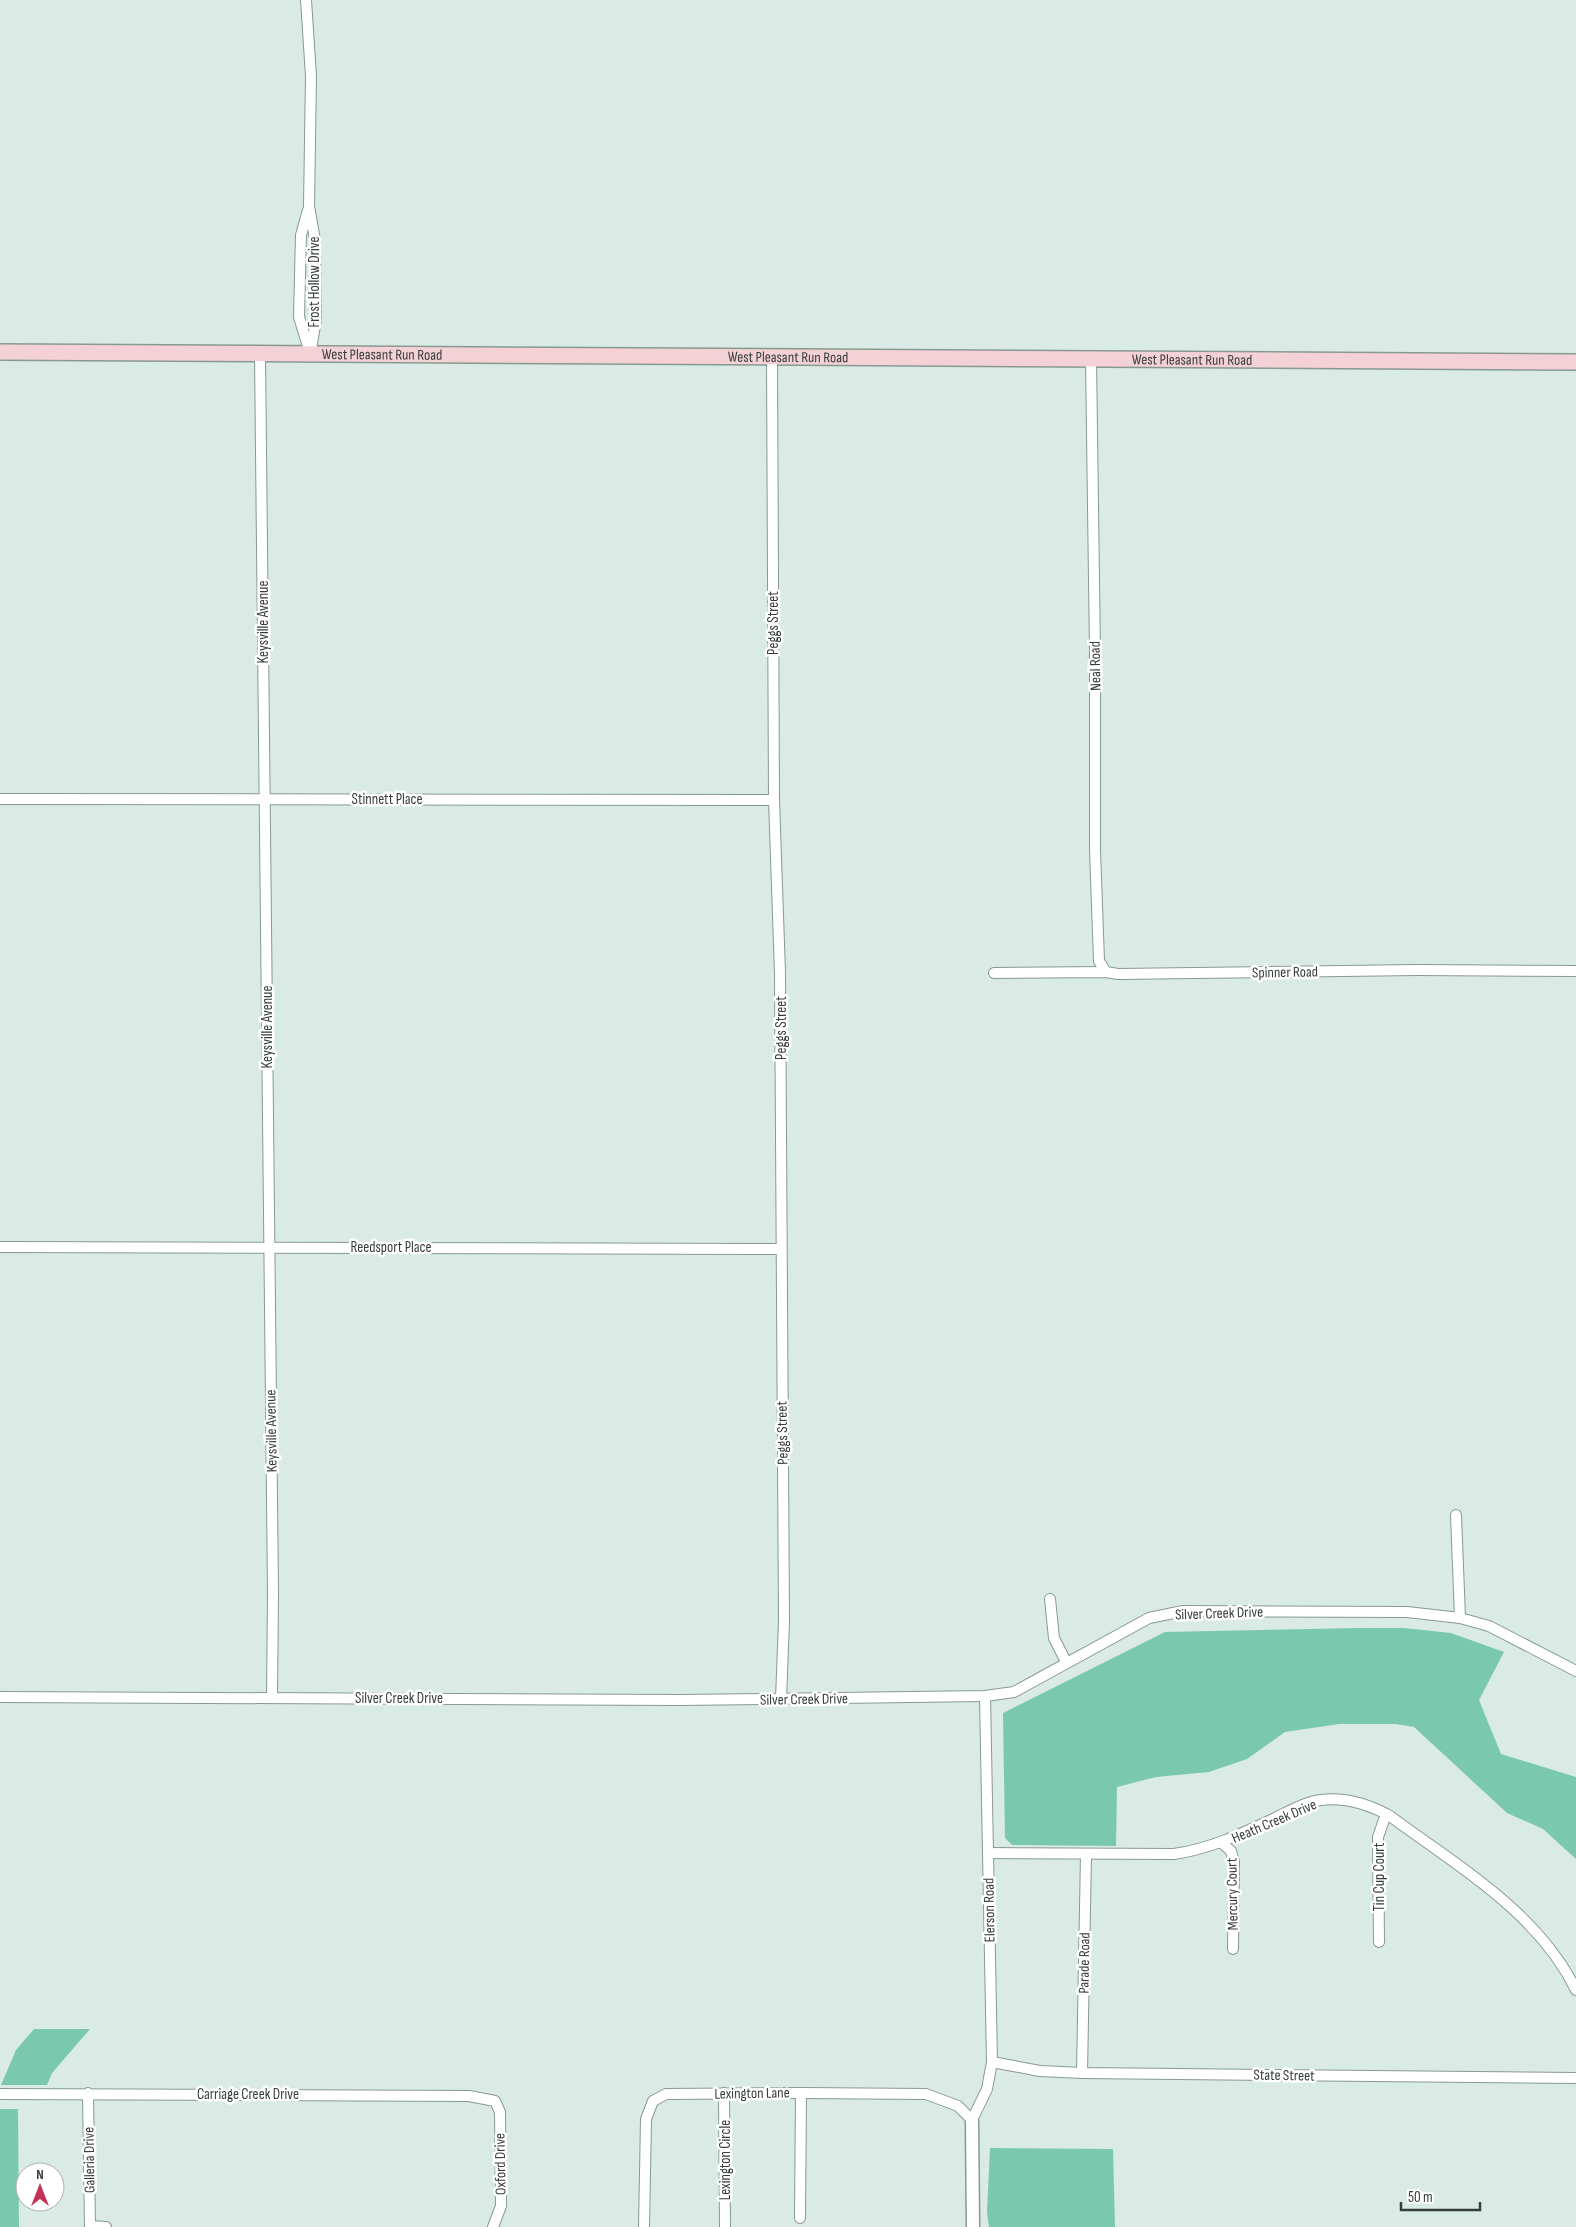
<svg xmlns="http://www.w3.org/2000/svg" width="1576" height="2227" viewBox="0 0 1576 2227" font-family="'Sofia Sans Condensed',sans-serif">
	<style>
		.green { fill: #7ac9ae }
		.lines { fill: none; stroke-linecap: round; stroke-linejoin: round }
		.minor-casing { stroke: #889992; stroke-width: 12 }
		.tertiary-casing { stroke: #889992; stroke-width: 15 }
		.secondary-casing { stroke: #889992; stroke-width: 18 }
		.minor { stroke: #fff; stroke-width: 10 }
		.tertiary { stroke: #fff; stroke-width: 12 }
		.secondary { stroke: #f4d1d7; stroke-width: 15 }
		.labels { text-anchor: middle; stroke-width: 5; stroke-linejoin: round; paint-order: stroke }
		.street-label { font-size: 15px; fill: #363d3a; stroke: #fff }
	</style>
	<rect width="100%" height="100%" fill="#d9ebe4"/>
	<g class="green">
		<path d="M1357 1628H1404L1451 1633 1504 1652 1479 1700 1501 1754 1576 1777V1859L1543 1829 1507 1813 1414 1727 1396 1724H1339L1285 1732 1247 1759 1209 1772 1156 1777 1117 1787 1116 1846 1012 1845 1005 1838 1003 1713 1165 1632Z"/>
		<path d="M34 2029H90L52 2073 47 2085H1L16 2050Z"/>
		<path d="M0 2109H18L19 2227H0Z"/>
		<path d="M990 2148 1113 2149 1115 2227H989L987 2212Z"/>
	</g>
	<g class="lines">
		<defs>
			<g id="minor">
				<path d="M306 0 311 76 309 206 315 240 316 320 310 355"/>
				<path d="M308 210 301 235 299 317 310 353"/>
				<path d="M260 355 273 1593 272 1698"/>
				<path d="M772 356 774 800 780 973 784 1621 781 1699"/>
				<path d="M1091 358 1095 653V850L1099 961 1106 972"/>
				<path d="M0 799 774 800"/>
				<path d="M994 973 1106 972 1118 974 1416 970 1576 971"/>
				<path d="M0 1247 781 1249"/>
				<path d="M1456 1515 1460 1618"/>
				<path d="M1050 1599 1054 1638 1066 1662"/>
				<path d="M0 1697 680 1700 985 1696 1014 1692 1149 1618 1183 1611 1407 1612 1460 1618 1489 1626 1576 1671"/>
				<path d="M1222 1843 1231 1851 1234 1862 1233 1949"/>
				<path d="M988 1853 1174 1854C1209 1849 1239 1835 1271 1820 1286 1813 1304 1802 1321 1800 1346 1797 1368 1804 1390 1816 1457 1866 1538 1912 1576 1990"/>
				<path d="M1379 1942 1378 1837 1386 1814"/>
				<path d="M992 2062 1040 2071 1082 2073 1576 2078"/>
				<path d="M1082 2073 1086 1854"/>
				<path d="M88 2093 90 2227"/>
				<path d="M724 2093 725 2227"/>
				<path d="M0 2094 469 2096 495 2101 500 2112 501 2206 493 2227"/>
				<path d="M800 2218 801 2093"/>
				<path d="M90 2226 106 2227"/>
				<path d="M644 2227 646 2119 653 2101 666 2094 801 2093 926 2094 958 2106 972 2120 987 2089 992 2062 985 1696"/>
			</g>
			<path id="tertiary" d="M972 2120 973 2227"/>
			<g id="secondary">
				<path id="s1" d="M0 352 1576 362"/>
			</g>
		</defs>
		<use href="#minor" class="minor-casing"/>
		<use href="#tertiary" class="tertiary-casing"/>
		<use href="#secondary" class="secondary-casing"/>
		<use href="#minor" class="minor"/>
		<use href="#tertiary" class="tertiary"/>
		<use href="#secondary" class="secondary"/>
	</g>
	<g class="labels">
		<g class="street-label">
			<text transform="translate(314 282) rotate(-90)" y="5">Frost Hollow Drive</text>
			<text dy="5" stroke="none"><textPath href="#s1" startOffset="382">West Pleasant Run Road</textPath></text>
			<text dy="5" stroke="none"><textPath href="#s1" startOffset="788">West Pleasant Run Road</textPath></text>
			<text dy="5" stroke="none"><textPath href="#s1" startOffset="1192">West Pleasant Run Road</textPath></text>
			<text transform="translate(263 622) rotate(-90)" y="5">Keysville Avenue</text>
			<text transform="translate(773 623) rotate(-90)" y="5">Peggs Street</text>
			<text transform="translate(1095 666) rotate(-91)" y="5">Neal Road</text>
			<text x="387" y="804">Stinnett Place</text>
			<text transform="translate(1285 972) rotate(-1)" y="5">Spinner Road</text>
			<text transform="translate(267 1027) rotate(-90)" y="5">Keysville Avenue</text>
			<text transform="translate(781 1028) rotate(-90)" y="5">Peggs Street</text>
			<text x="391" y="1252">Reedsport Place</text>
			<text transform="translate(271 1431) rotate(-91)" y="5">Keysville Avenue</text>
			<text transform="translate(782 1433) rotate(-91)" y="5">Peggs Street</text>
			<text transform="translate(1219 1613) rotate(-2)" y="5">Silver Creek Drive</text>
			<text x="399" y="1703">Silver Creek Drive</text>
			<text transform="translate(804 1699) rotate(-1)" y="5">Silver Creek Drive</text>
			<text transform="translate(1274 1821) rotate(-23)" y="5">Heath Creek Drive</text>
			<text transform="translate(1379 1877) rotate(-90)" y="5">Tin Cup Court</text>
			<text transform="translate(1232 1894) rotate(-91)" y="5">Mercury Court</text>
			<text transform="translate(989 1910) rotate(-91)" y="5">Elerson Road</text>
			<text transform="translate(1084 1963) rotate(-89)" y="5">Parade Road</text>
			<text transform="translate(1284 2075) rotate(1)" y="5">State Street</text>
			<text transform="translate(752 2093) rotate(-1)" y="5">Lexington Lane</text>
			<text x="248" y="2099">Carriage Creek Drive</text>
			<text transform="translate(89 2160) rotate(-91)" y="5">Galleria Drive</text>
			<text transform="translate(725 2160) rotate(-90)" y="5">Lexington Circle</text>
			<text transform="translate(500 2164) rotate(-91)" y="5">Oxford Drive</text>
		</g>
	</g>
	<g transform="translate(40 2187)"><circle r="24" fill="#ffffff" stroke="#afb1b0"/>
	<path d="M0-4L9 19L0 12L-9 19Z" fill="#c33357"/>
	<text y="-8" font-size="14" font-weight="bold" text-anchor="middle" fill="#363d3a">N</text>
	</g>
	<path d="M1401 2202v8h79v-8" fill="none" stroke="#363d3a" stroke-width="2.5"/>
	<text x="1408" y="2202" font-size="15" fill="#363d3a" stroke="#ffffff" stroke-width="4" paint-order="stroke">50 m</text>
</svg>
